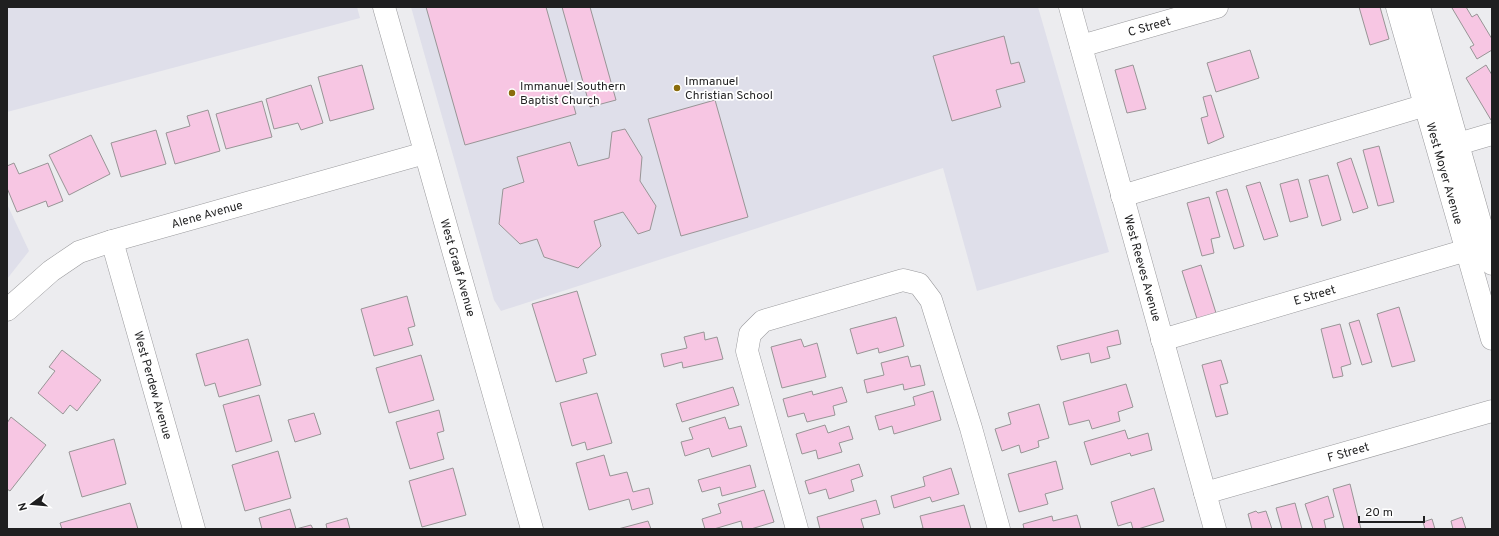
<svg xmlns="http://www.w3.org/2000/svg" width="1499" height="536" viewBox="0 0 1499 536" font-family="Overpass,sans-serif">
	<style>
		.built { fill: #dfdfea }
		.building { fill: #f7c6e3; stroke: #989596 }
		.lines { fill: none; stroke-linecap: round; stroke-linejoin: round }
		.minor-casing { stroke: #9a9a9d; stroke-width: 23 }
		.minor { stroke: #fff; stroke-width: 22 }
		.poi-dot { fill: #8a6c0c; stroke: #fff; stroke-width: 1.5 }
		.labels { text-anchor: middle; stroke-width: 3.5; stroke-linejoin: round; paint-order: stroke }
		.street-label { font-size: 12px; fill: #1f1f20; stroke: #fff }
		.poi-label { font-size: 12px; fill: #1f1f20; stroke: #fff; text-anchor: start }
	</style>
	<rect width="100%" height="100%" fill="#ececef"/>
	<g class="built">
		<path d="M7 7H357L360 18 7 112Z"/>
		<path d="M411 7H1038L1109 252 977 291 943 168 501 311 494 300Z"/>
		<path d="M7 204 29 251 7 279Z"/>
	</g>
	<g class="building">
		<path d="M426 7H546L576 114 465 145Z"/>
		<path d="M562 7H590L616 100 590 107Z"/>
		<path d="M1359 7H1380L1389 39 1370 45Z"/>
		<path d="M1455 7H1466L1472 17 1477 14 1492 39V50L1477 59 1470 47 1474 45 1452 8Z"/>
		<path d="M1004 36 1011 64 1019 62 1025 82 996 90 1001 107 952 121 933 56Z"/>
		<path d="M1250 50 1259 78 1216 92 1207 63Z"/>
		<path d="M362 65 374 109 330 121 318 77Z"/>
		<path d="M1133 65 1146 109 1127 113 1115 70Z"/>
		<path d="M1486 65 1492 75V119L1491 120 1466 78Z"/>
		<path d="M311 85 323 123 301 130 298 123 274 129 266 99Z"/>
		<path d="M1211 95 1224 137 1208 144 1201 118 1208 116 1203 97Z"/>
		<path d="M715 100 748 217 681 236 648 119Z"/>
		<path d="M262 101 272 137 226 149 216 114Z"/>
		<path d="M208 110 220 151 175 164 166 133 190 126 187 116Z"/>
		<path d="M625 129 642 157 640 181 656 206 650 230 638 234 623 212 594 221 601 246 578 268 544 257 537 239 520 244 499 224 503 189 524 182 517 157 570 142 578 166 609 158 612 132Z"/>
		<path d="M156 130 166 164 121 177 111 143Z"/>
		<path d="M91 135 110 174 69 195 49 155Z"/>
		<path d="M1379 146 1394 202 1378 206 1363 150Z"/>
		<path d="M1351 158 1368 208 1353 213 1337 163Z"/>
		<path d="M14 163 19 174 48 163 63 201 48 207 46 201 17 212 7 188V166Z"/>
		<path d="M1328 175 1341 220 1322 226 1309 180Z"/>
		<path d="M1298 179 1308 217 1290 222 1280 184Z"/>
		<path d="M1260 182 1278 236 1264 240 1246 186Z"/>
		<path d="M1227 189 1244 246 1234 249 1216 192Z"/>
		<path d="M1209 197 1220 237 1211 239 1214 253 1202 256 1187 203Z"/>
		<path d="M1201 265 1216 313 1197 319 1182 271Z"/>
		<path d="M577 291 596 355 583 359 587 373 556 382 532 304Z"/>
		<path d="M407 296 415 326 408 328 413 345 374 356 361 309Z"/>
		<path d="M1399 307 1415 361 1392 367 1377 314Z"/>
		<path d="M896 317 904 346 879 353 878 348 857 354 850 329Z"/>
		<path d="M1359 320 1372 362 1362 365 1349 323Z"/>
		<path d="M1340 324 1351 364 1341 367 1343 376 1333 378 1321 329Z"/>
		<path d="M1118 330 1121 344 1107 347 1110 358 1091 363 1089 353 1061 360 1057 346Z"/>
		<path d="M704 332 705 340 717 337 723 359 683 368 682 362 664 367 661 354 687 348 684 337Z"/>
		<path d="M248 339 261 385 219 397 215 383 205 386 196 354Z"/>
		<path d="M801 339 804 347 817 343 826 377 782 388 771 347Z"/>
		<path d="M62 350 101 380 77 411 70 405 63 414 38 393 55 371 49 367Z"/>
		<path d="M421 355 434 400 389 413 376 368Z"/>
		<path d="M908 356 911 367 920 365 925 385 904 390 903 384 867 393 864 380 884 375 881 363Z"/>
		<path d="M1221 360 1228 383 1220 385 1228 414 1216 417 1202 365Z"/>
		<path d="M1126 384 1133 407 1118 412 1120 421 1092 429 1089 420 1069 425 1063 402Z"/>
		<path d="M733 387 739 405 682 422 676 404Z"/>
		<path d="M842 387 847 402 833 406 835 415 807 422 804 413 788 417 783 399 812 391 813 395Z"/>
		<path d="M933 391 941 420 894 434 892 426 879 430 875 416 915 405 913 397Z"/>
		<path d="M597 393 612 443 587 450 585 442 572 446 560 403Z"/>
		<path d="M259 395 272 441 236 452 223 405Z"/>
		<path d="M1039 404 1049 438 1038 441 1039 447 1021 453 1019 445 1002 451 995 429 1011 424 1008 413Z"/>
		<path d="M439 410 444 431 437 433 444 459 410 469 396 422Z"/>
		<path d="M314 413 321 434 295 442 288 420Z"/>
		<path d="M11 417 46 445 10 491 7 489V423Z"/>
		<path d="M725 417 729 429 741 426 747 446 712 457 709 448 685 456 681 442 693 439 689 428Z"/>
		<path d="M825 425 828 433 849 426 853 439 839 443 842 452 818 459 816 450 802 454 796 434Z"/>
		<path d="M1125 430 1128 439 1148 433 1152 450 1131 456 1130 453 1091 465 1084 442Z"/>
		<path d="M114 439 126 484 82 497 69 452Z"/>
		<path d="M278 451 291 498 245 511 232 465Z"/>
		<path d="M604 455 610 476 627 472 633 492 649 488 653 504 632 510 629 499 589 510 576 463Z"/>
		<path d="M1056 461 1063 489 1045 494 1048 504 1019 512 1008 474Z"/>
		<path d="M859 464 863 476 851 480 854 491 829 499 826 489 809 494 805 481Z"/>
		<path d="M750 465 756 487 722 496 720 487 702 492 698 480Z"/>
		<path d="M453 468 466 515 422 527 409 481Z"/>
		<path d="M951 468 959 494 932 502 930 497 894 508 891 496 925 486 923 477Z"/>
		<path d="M1350 484 1361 529H1344L1333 489Z"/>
		<path d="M1154 488 1164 521 1138 529H1133L1131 522 1118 526 1111 502Z"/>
		<path d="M764 490 774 522 751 529H743L741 521 714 529H705L702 519 721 513 718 504Z"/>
		<path d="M1328 496 1334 517 1324 520 1326 529H1313L1305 504Z"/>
		<path d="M876 500 880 514 861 519 864 529H820L817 517Z"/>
		<path d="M130 503 138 529H62L60 523Z"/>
		<path d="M1295 503 1302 529H1282L1276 508Z"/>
		<path d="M964 505 971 529H919L923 528 920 516Z"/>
		<path d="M290 509 296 529H262L259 518Z"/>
		<path d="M1256 511 1258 513 1266 511 1272 529H1252L1248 514Z"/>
		<path d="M1077 515 1081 529H1024L1023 524 1052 516 1053 521Z"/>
		<path d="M1462 517 1466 529H1453L1451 521Z"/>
		<path d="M347 518 350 529H327L326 524Z"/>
		<path d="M1432 519 1435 529H1425L1423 522Z"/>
		<path d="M648 521 651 529H618Z"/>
		<path d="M311 525 313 529H296Z"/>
	</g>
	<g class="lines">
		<defs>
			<g id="minor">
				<path id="s1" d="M384 7 532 529"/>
				<path id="s2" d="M1070 7 1215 529"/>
				<path id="s3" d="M1397 7 1492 339"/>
				<path d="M1419 7 1492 264"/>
				<path id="s4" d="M1081 46 1217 7"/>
				<path d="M1458 144 1492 134"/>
				<path d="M1122 196 1426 105"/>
				<path id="s5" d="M112 241 194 529"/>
				<path id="s6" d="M7 310 51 271 79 252 112 241 425 153"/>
				<path id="s7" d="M1162 340 1467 250"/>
				<path id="s8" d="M1205 493 1492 411"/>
				<path d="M797 529 747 351 750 334 763 321 903 280 919 284 931 300 971 428 999 529"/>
			</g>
		</defs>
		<use href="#minor" class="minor-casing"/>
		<use href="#minor" class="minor"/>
	</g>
	<g class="poi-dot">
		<circle cx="677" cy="88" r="4"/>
		<circle cx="512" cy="93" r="4"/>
	</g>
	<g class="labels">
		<g class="street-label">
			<text dy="4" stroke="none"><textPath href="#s4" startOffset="71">C Street</textPath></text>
			<text dy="4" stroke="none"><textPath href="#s3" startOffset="173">West Moyer Avenue</textPath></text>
			<text dy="4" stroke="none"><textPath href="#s6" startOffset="226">Alene Avenue</textPath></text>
			<text dy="4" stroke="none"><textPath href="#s1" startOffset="271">West Graaf Avenue</textPath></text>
			<text dy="4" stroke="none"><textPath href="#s2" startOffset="271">West Reeves Avenue</textPath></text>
			<text dy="4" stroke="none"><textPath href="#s7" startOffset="159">E Street</textPath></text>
			<text dy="4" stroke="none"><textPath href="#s5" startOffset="150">West Perdew Avenue</textPath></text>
			<text dy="4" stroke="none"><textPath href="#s8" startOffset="149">F Street</textPath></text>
		</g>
		<g class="poi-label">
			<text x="685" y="85">Immanuel<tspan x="685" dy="14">Christian School</tspan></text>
			<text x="520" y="90">Immanuel Southern<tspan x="520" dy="14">Baptist Church</tspan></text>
		</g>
	</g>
	<rect width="1499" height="536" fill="none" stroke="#1f1f20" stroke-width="16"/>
	<g transform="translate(32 504) rotate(254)" stroke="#ffffff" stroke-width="3" paint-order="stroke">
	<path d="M0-3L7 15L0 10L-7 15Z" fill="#1f1f20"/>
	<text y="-6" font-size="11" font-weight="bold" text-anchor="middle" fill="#1f1f20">N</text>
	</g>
	<path d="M1359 516v6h65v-6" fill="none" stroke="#1f1f20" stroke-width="2"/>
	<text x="1365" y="516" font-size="12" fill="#1f1f20" stroke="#ffffff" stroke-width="3" paint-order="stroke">20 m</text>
</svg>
